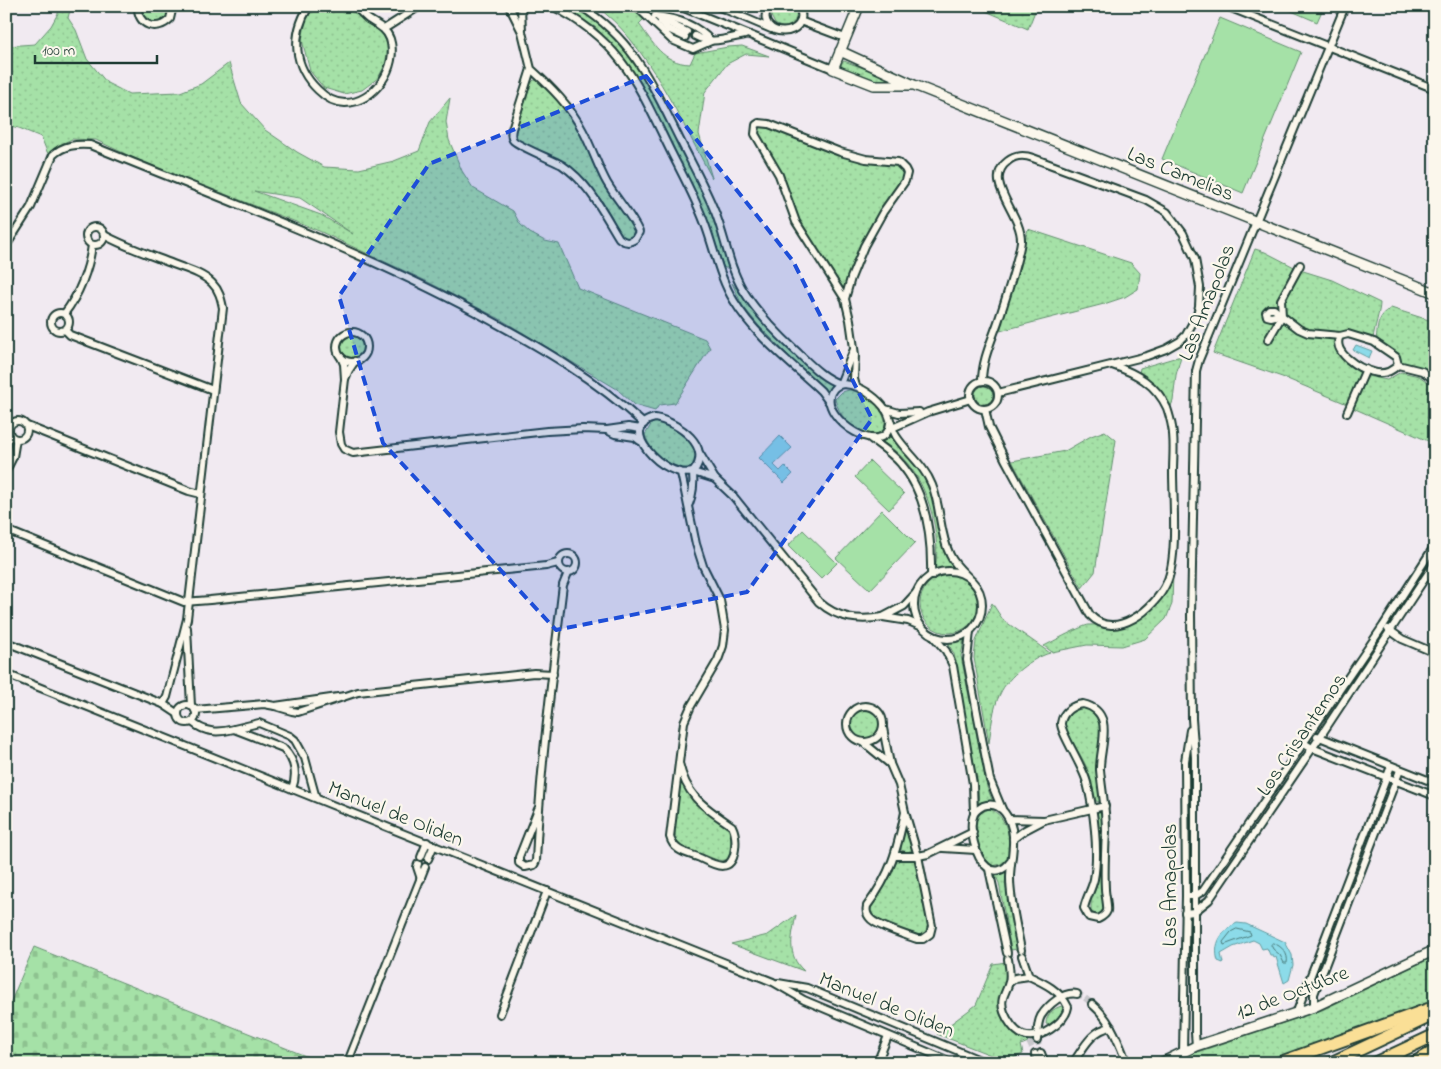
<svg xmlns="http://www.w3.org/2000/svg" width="1441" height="1069" viewBox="0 0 1441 1069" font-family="'Indie Flower',sans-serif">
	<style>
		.grass { fill: url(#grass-dots); stroke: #628f6e; fill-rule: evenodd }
		.cemetery { fill: url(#cemetery-stones); stroke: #628f6e }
		.pitch { fill: #a5e1a7; stroke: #628f6e }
		.water { fill: #8cdbe9; stroke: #609ca1 }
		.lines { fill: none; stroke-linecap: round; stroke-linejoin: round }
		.shore { stroke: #4b7c7c; stroke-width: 1 }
		.street-tunnel { stroke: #c7c7cb; stroke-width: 6; stroke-dasharray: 6 3; stroke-linecap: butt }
		.street-casing { stroke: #1f3d34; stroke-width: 10 }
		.secondary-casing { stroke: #1f3d34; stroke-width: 12 }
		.highway-casing { stroke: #1f3d34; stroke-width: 15 }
		.street { stroke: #fbf7ec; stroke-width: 6 }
		.secondary { stroke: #fbf7ec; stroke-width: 9 }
		.highway { stroke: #fadf96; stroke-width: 11 }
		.marked { fill: #1d4ed8; fill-opacity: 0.2; stroke: #1d4ed8; stroke-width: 4; stroke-dasharray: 10 6; stroke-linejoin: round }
		.labels { text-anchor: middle; stroke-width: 4.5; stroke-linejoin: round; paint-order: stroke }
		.street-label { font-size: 21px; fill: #1f3d34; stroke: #fbf7ec }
	</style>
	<defs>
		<pattern id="grass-dots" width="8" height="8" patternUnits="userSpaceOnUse" patternTransform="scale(1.25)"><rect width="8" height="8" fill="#a5e1a7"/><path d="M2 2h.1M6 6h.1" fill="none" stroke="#8ec290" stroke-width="1.8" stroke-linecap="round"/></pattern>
		<pattern id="cemetery-stones" width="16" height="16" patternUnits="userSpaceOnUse" patternTransform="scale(1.25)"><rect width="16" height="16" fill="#a5e1a7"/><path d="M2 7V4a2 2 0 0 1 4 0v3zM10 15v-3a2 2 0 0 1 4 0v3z" fill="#8ec290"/></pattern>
	</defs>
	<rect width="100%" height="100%" fill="#f1eaf1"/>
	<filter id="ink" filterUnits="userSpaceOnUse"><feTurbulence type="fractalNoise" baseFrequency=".02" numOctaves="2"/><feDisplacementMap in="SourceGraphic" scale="10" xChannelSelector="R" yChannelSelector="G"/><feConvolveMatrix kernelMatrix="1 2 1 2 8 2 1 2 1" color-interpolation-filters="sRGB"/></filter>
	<g filter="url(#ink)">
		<g class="grass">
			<path d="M62 6H71L68 18 76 30 87 59 107 83 129 94 180 92 201 84 229 63 241 103 265 130 297 152 324 167 359 169 394 161 419 151 430 122 450 98 446 122 449 140 462 171 473 188 513 211 520 224 530 233 545 241 559 244 578 288 705 339 710 348 675 403 659 405 655 411 634 405 617 389 500 319 424 280 319 231 138 160 96 140 72 139 57 146 48 154 41 137 19 128 6 125V46L35 44 51 26ZM254 191 300 198 353 234 321 215Z"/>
			<path d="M141 6H170C170 10 169 15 167 18 159 30 140 21 141 6Z"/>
			<path d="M315 6H353L379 28 384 35 388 48 385 65 378 78 362 90 344 94 324 88 310 71 302 40 306 20Z"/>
			<path d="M559 6H571L600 23 626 49 652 92 702 190 721 238 729 265 728 268H725L723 266 706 215 691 182 634 74 616 48 595 27Z"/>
			<path d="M595 6C613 6 630 6 645 18L639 24C653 43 663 63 690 64L695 53 728 47 742 46 769 56 746 54 727 64 705 92 699 134 712 178C684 127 644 37 595 6Z"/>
			<path d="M774 6H794C802 20 788 33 775 24L771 16Z"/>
			<path d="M974 6H1037L1028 29Z"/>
			<path d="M844 61 896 80H875L846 70 842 67 841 63Z"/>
			<path d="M534 80C559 81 623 206 636 231L630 238 623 237 617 230 612 217 602 201 581 175 563 161 518 141 515 134 531 83Z"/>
			<path d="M759 123 840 152 893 160 907 173 883 212 856 264 845 299 802 234 779 175 755 134Z"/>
			<path d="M1028 229 1131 263 1140 273 1138 289 1125 297 1104 304 1000 331Z"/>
			<path d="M1255 249 1265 252 1300 270 1332 280 1380 303C1380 312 1374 328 1373 339L1343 334 1305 332 1275 307 1264 317 1270 321 1277 319 1280 326 1283 321 1305 335 1334 337 1337 343C1332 357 1350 366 1360 373L1347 404 1285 378 1213 353Z"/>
			<path d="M732 283 756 314 809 369 821 379 833 385 827 394 759 326 742 305Z"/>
			<path d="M1391 308 1435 322V380L1426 373 1401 367C1394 357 1388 344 1376 340 1378 325 1377 317 1391 308Z"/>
			<circle cx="352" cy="346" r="12"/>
			<path d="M1181 356 1176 375 1173 401 1171 406C1161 392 1154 381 1139 373L1140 368Z"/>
			<path d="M1401 372 1419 376 1435 387V444L1353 408 1367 376 1387 380Z"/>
			<circle cx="984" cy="395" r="9"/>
			<path d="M849 390C853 391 858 391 861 393 874 398 891 419 883 432 878 433 872 436 867 434 852 430 838 414 835 399L842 392Z"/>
			<path d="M657 422C671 423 690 435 695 448 696 452 696 456 697 460L692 467C670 474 652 454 645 435L652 423Z"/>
			<path d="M1105 431 1116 440 1095 572 1082 588 1012 461 1065 451 1091 436Z"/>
			<path d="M889 435C908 454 927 476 933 502 938 526 939 549 954 568L948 567 935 571C943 526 923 462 880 441Z"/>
			<path d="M1173 574 1172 604 1166 619 1145 639 1122 646 1087 645 1052 652 1044 646C1052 642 1083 625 1089 625 1097 624 1105 627 1113 626 1146 623 1162 602 1173 574Z"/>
			<circle cx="949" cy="604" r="29"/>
			<path d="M992 603 1003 620 1050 653C1032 658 1008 676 1000 694 993 707 991 729 989 743L974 658 976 641Z"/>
			<path d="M964 640 961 656 987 787 993 802 990 800 979 805 978 787 954 654 948 643Z"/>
			<path d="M1084 706C1111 720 1099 741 1097 765 1097 777 1100 788 1102 799L1100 802 1096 801C1093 789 1091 778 1086 766 1079 751 1069 739 1065 723 1070 713 1073 709 1084 706Z"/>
			<circle cx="865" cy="723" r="15"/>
			<path d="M682 784 695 802 728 825 732 833 729 858C722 863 715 859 707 856 698 853 686 852 679 844 670 835 678 800 679 787Z"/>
			<path d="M989 809C1008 815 1011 841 1009 858L1001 864 993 866C980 859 969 823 982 812 982 812 989 809 989 809Z"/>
			<path d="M1100 810 1102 813 1101 861 1104 910 1101 914 1095 915 1091 911V902L1099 873 1097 812Z"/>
			<path d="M905 831H908L914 848 908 852 901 850V847Z"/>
			<path d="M903 858 914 860 917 865 929 928 924 935 921 936 874 918 870 910 892 873 896 863Z"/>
			<path d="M1007 872 1005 883 1017 949 1011 950 999 883 995 874Z"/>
			<path d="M796 915C792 936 786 955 804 971L731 944 768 935Z"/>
			<path d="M1435 956V1004L1270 1063H1165L1322 1010Z"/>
			<path d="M1006 962 1005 983 999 997 1001 1014 1028 1042 1021 1045 1023 1054 1006 1061 937 1034 976 1005 993 964Z"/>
			<path d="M1062 1006 1066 1007 1063 1016 1051 1025 1046 1024C1046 1015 1053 1008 1062 1006Z"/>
		</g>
		<path class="cemetery" d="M34 947 323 1063H6V1013Z"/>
		<g class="pitch">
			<path d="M1280 6H1324L1317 22Z"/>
			<path d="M1220 18 1301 52 1243 193 1162 159Z"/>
			<path d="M870 461 904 494 889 510 855 477Z"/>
			<path d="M882 510 915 543 870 590 836 558Z"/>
			<path d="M803 530 837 563 821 579 788 546Z"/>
		</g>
		<g class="water">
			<path d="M1356 345 1372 351 1369 358 1353 350Z"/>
			<path d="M780 436 792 448 774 465 780 471 785 466 793 474 784 483 759 458Z"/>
			<path d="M1237 923 1246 924 1285 942 1292 955 1293 965 1289 980 1284 983 1276 957 1274 958 1273 955H1270L1267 948 1262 949 1259 943 1253 940 1233 947 1221 954 1223 963 1218 961C1213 944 1221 931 1237 923Z"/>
		</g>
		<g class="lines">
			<g class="shore">
				<path d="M1237 929 1250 932 1251 935 1224 945 1223 942 1231 932Z"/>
				<path d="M1273 943C1282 946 1289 954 1287 963H1284L1280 955 1273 949 1271 945Z"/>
			</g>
			<g class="street-tunnel">
				<path d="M685 37 693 40"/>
				<path d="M1077 994 1084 997 1092 1004"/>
				<path d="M1037 1040 1041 1053"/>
				<path d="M1029 1042 1035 1054"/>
			</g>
			<defs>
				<g id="street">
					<path d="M138 6C137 26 157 32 170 19L173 6"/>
					<path d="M309 6C291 35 293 66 318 90 325 97 333 103 345 103 374 103 399 67 390 39 386 28 377 25 368 19 363 15 359 10 354 6"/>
					<path d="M509 6 521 30"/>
					<path d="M521 6 522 32 531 69 512 129C511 133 511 137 513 140 516 145 553 160 562 165 589 183 603 212 619 238 625 243 629 243 635 239L639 232C631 214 617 200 607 183 598 167 592 148 583 131 570 106 552 88 531 69"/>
					<path d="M552 6C622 41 638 85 671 152 683 176 697 201 706 227 715 252 720 279 734 301 755 336 791 363 821 391L829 402"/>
					<path d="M580 6C634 39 653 86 680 140 692 164 705 187 715 212 725 237 729 267 743 290 757 313 776 332 795 350 809 363 822 378 840 384L854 349"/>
					<path d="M632 6 643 11"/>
					<path d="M679 6 833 69"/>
					<path d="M717 6 771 29"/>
					<path d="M768 6C753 41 814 39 799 6"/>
					<path d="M1226 6 1435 89"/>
					<path d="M640 10 672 40 693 49 711 41C697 25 675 18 655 16"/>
					<path d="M659 18 687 32"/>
					<path d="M800 21 845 38"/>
					<path d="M661 22 668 29 685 37"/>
					<path d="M384 29 420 6"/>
					<path d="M695 36C711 45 727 38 745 35"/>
					<circle cx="95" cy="236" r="9"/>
					<path d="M104 235C126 247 150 255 173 264 186 269 202 273 212 283 219 290 221 298 223 308L187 619 167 697 163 704"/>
					<path d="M6 246 31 207 53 155C64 145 76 144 90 145 222 199 356 248 481 315 540 347 594 378 644 424"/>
					<path d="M1300 265 1281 300 1282 316 1299 329 1308 333 1340 336 1348 334 1374 342 1396 357 1398 365 1422 371 1435 380"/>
					<path d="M845 299 851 278 864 246 883 212 905 181 907 173 905 169 898 162 866 159 840 152 769 124 759 123 756 125 755 134 779 175 796 222 845 299 850 320 855 355 854 379 856 386"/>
					<circle cx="60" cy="322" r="9"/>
					<path d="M64 314C79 295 89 269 92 245"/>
					<path d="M65 330 70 335 213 390"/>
					<circle cx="352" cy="347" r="15"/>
					<path d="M1340 336C1331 352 1359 369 1373 372 1382 375 1391 372 1398 365"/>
					<path d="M1268 340 1282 316 1274 309H1269L1266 312 1267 316 1271 317 1279 315"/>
					<path d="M341 357 344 364 345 379 349 370 355 361"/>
					<path d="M345 379 339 432 341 444 344 449 353 453 547 431 583 429 607 430"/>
					<path d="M982 381C982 361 991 342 998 322 1004 304 1010 286 1015 267 1017 259 1020 250 1021 241 1022 213 981 181 1008 161 1015 155 1025 155 1033 158L1146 200 1167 212 1183 233 1195 259 1200 287 1199 306 1197 315 1186 335 1180 341 1166 349 1147 356 998 393"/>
					<circle cx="984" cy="395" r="14"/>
					<path d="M885 409 899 413 919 412"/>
					<path d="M985 409 989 427 1005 459 1090 615C1115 642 1156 608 1167 582 1178 557 1173 501 1173 472 1173 457 1175 441 1172 427 1171 421 1169 414 1167 408 1156 384 1136 373 1112 365"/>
					<path d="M1347 413 1366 369"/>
					<path d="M655 418C678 422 714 447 693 472 664 480 615 426 655 418Z"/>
					<circle cx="18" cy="430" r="9"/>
					<path d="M890 423C887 461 819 419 831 393 836 382 848 383 857 387 869 392 883 403 888 414 891 421 892 429 896 436 907 453 924 465 932 485 941 507 939 533 950 555 954 564 962 571 969 578"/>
					<path d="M27 426 189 491 201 494"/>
					<path d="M890 429 928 412 971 399"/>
					<path d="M871 439C882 447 893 454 901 464 927 494 932 538 931 576"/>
					<path d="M640 441 635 437 615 434 607 430 628 427 641 429"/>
					<path d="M700 454 715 479 733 496 819 602C838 619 859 621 883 617"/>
					<path d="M6 471 13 457 16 439"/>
					<path d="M689 504C693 494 694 483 693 472L715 479"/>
					<path d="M6 530 184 602 210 600 546 566 558 563"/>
					<circle cx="568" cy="563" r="9"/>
					<circle cx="948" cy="605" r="34"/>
					<path d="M915 594 904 606 883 617 908 621 920 626"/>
					<path d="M187 628 191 706"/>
					<path d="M1388 629 1402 639 1435 653"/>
					<path d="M970 631 967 660 990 780 1002 809"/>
					<path d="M934 637 946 651 953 666 973 784 974 813"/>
					<path d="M6 642 163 704 178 714"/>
					<path d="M6 674 773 982 804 1000 954 1063"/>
					<path d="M345 696 275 706 292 711 298 712 358 692 534 673 553 674"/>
					<path d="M1083 704C1117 712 1099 748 1100 770 1102 791 1106 810 1106 831 1105 850 1104 870 1105 889 1105 895 1108 905 1107 911 1105 916 1102 917 1098 919L1089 917 1084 908C1086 898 1092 889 1094 879 1099 852 1094 809 1087 783 1084 768 1060 732 1061 723 1063 711 1073 705 1083 704Z"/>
					<circle cx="187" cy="714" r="9"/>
					<circle cx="865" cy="724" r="18"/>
					<path d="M195 710 264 704 275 706"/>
					<path d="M192 722C205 733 218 733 234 729"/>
					<path d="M1317 736 1435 783"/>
					<path d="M863 742 890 764 883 728"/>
					<path d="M1304 743 1312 748 1435 796"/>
					<path d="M679 763C687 798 705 807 732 826 736 834 736 841 735 849 732 874 716 866 700 858 688 853 674 852 670 837L684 722 691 706 718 660 723 646 725 630 720 600 703 566 696 544 681 473"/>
					<path d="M890 764 899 785 905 812 918 856 932 926 930 934 923 939H917C906 935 875 926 869 917 866 913 866 910 867 906 891 874 897 850 905 812"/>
					<path d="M292 789C298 773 295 760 283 748L234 729 259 723 290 736 295 740 305 758 316 798"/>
					<path d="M538 809 519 857V863L525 867 534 865 536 861C540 768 552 677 563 585L568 573"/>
					<path d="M1009 819 1044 820 1025 830 1013 839"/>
					<path d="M1044 820 1105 806"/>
					<path d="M943 848 976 850"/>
					<path d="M895 856H918L928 854 973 832"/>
					<path d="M421 857 427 842"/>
					<path d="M428 859 434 845"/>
					<path d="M1010 862C1004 870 996 874 987 867 975 858 968 827 974 814 976 810 980 808 983 806 1002 799 1012 821 1013 836 1014 851 1010 864 1010 878 1010 902 1017 927 1021 950"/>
					<path d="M418 864 417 867 421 879"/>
					<path d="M989 869 1007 953"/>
					<path d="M1186 896H1195L1203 891 1383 626 1435 545"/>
					<path d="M1185 913 1194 912 1209 900 1320 737 1435 563"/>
					<path d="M1008 959C1009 966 1011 975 1009 982 1006 994 999 998 1004 1012 1007 1020 1014 1031 1023 1035 1039 1041 1065 1023 1068 1007 1061 991 1044 983 1029 976L1022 956"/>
					<path d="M778 983 807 988 987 1063"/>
					<path d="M1009 983 1015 978 1029 976"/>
					<path d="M1092 1004C1111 1020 1118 1041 1127 1063"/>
					<path d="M1314 1007V994L1400 770"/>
					<path d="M500 1014 547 891"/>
					<path d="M1296 1014 1391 766"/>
					<path d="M1037 1040C1038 1032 1037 1023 1041 1016 1048 1005 1064 991 1077 994"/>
					<path d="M1196 1046 1195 1033V757L1192 719 1191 615 1196 371 1199 360 1345 6"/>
					<path d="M1183 1052 1186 896 1185 761 1190 730"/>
					<path d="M1041 1053 1045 1063"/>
					<path d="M1035 1054 1040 1063"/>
					<path d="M349 1059 425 867"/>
					<path d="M877 1063 888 1036"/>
					<path d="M1073 1063C1084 1047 1092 1030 1111 1027"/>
				</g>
				<g id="secondary">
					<path d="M859 6 833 69 874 85H911"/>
					<path d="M840 51 914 85 1435 293"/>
					<path d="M1161 1063 1196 1046 1314 1007 1435 950"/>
				</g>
				<g id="highway">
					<path d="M1279 1063 1435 1007"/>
					<path d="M1331 1063 1435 1014"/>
					<path d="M1375 1063 1435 1035"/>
					<path d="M1414 1063 1435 1051"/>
				</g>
			</defs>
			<use href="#street" class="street-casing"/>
			<use href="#secondary" class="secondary-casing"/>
			<use href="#highway" class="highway-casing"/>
			<use href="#street" class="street"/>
			<use href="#secondary" class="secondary"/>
			<use href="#highway" class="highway"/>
		</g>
	</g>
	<path class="marked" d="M646 76 793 261 872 419 747 592 556 630 383 443 339 296 429 164Z"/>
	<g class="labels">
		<g class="street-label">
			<text transform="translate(1181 173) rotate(22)" y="7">Las Camelias</text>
			<text transform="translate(1206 302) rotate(-69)" y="7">Las Amapolas</text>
			<text transform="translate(1301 734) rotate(-56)" y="7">Los Crisantemos</text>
			<text transform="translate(396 813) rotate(22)" y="7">Manuel de Oliden</text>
			<text transform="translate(1169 885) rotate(-90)" y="7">Las Amapolas</text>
			<text transform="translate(1292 992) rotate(-21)" y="7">12 de Octubre</text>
			<text transform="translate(887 1004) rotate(22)" y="7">Manuel de Oliden</text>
		</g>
	</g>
	<rect width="1441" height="1069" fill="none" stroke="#fbf7ec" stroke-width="25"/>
	<rect x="12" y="12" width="1416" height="1044" fill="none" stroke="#1f3d34" stroke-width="2" filter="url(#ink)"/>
	<path d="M35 55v8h122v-8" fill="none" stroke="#1f3d34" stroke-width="2.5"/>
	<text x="42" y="55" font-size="15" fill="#1f3d34" stroke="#fbf7ec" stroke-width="4" paint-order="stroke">100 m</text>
</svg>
